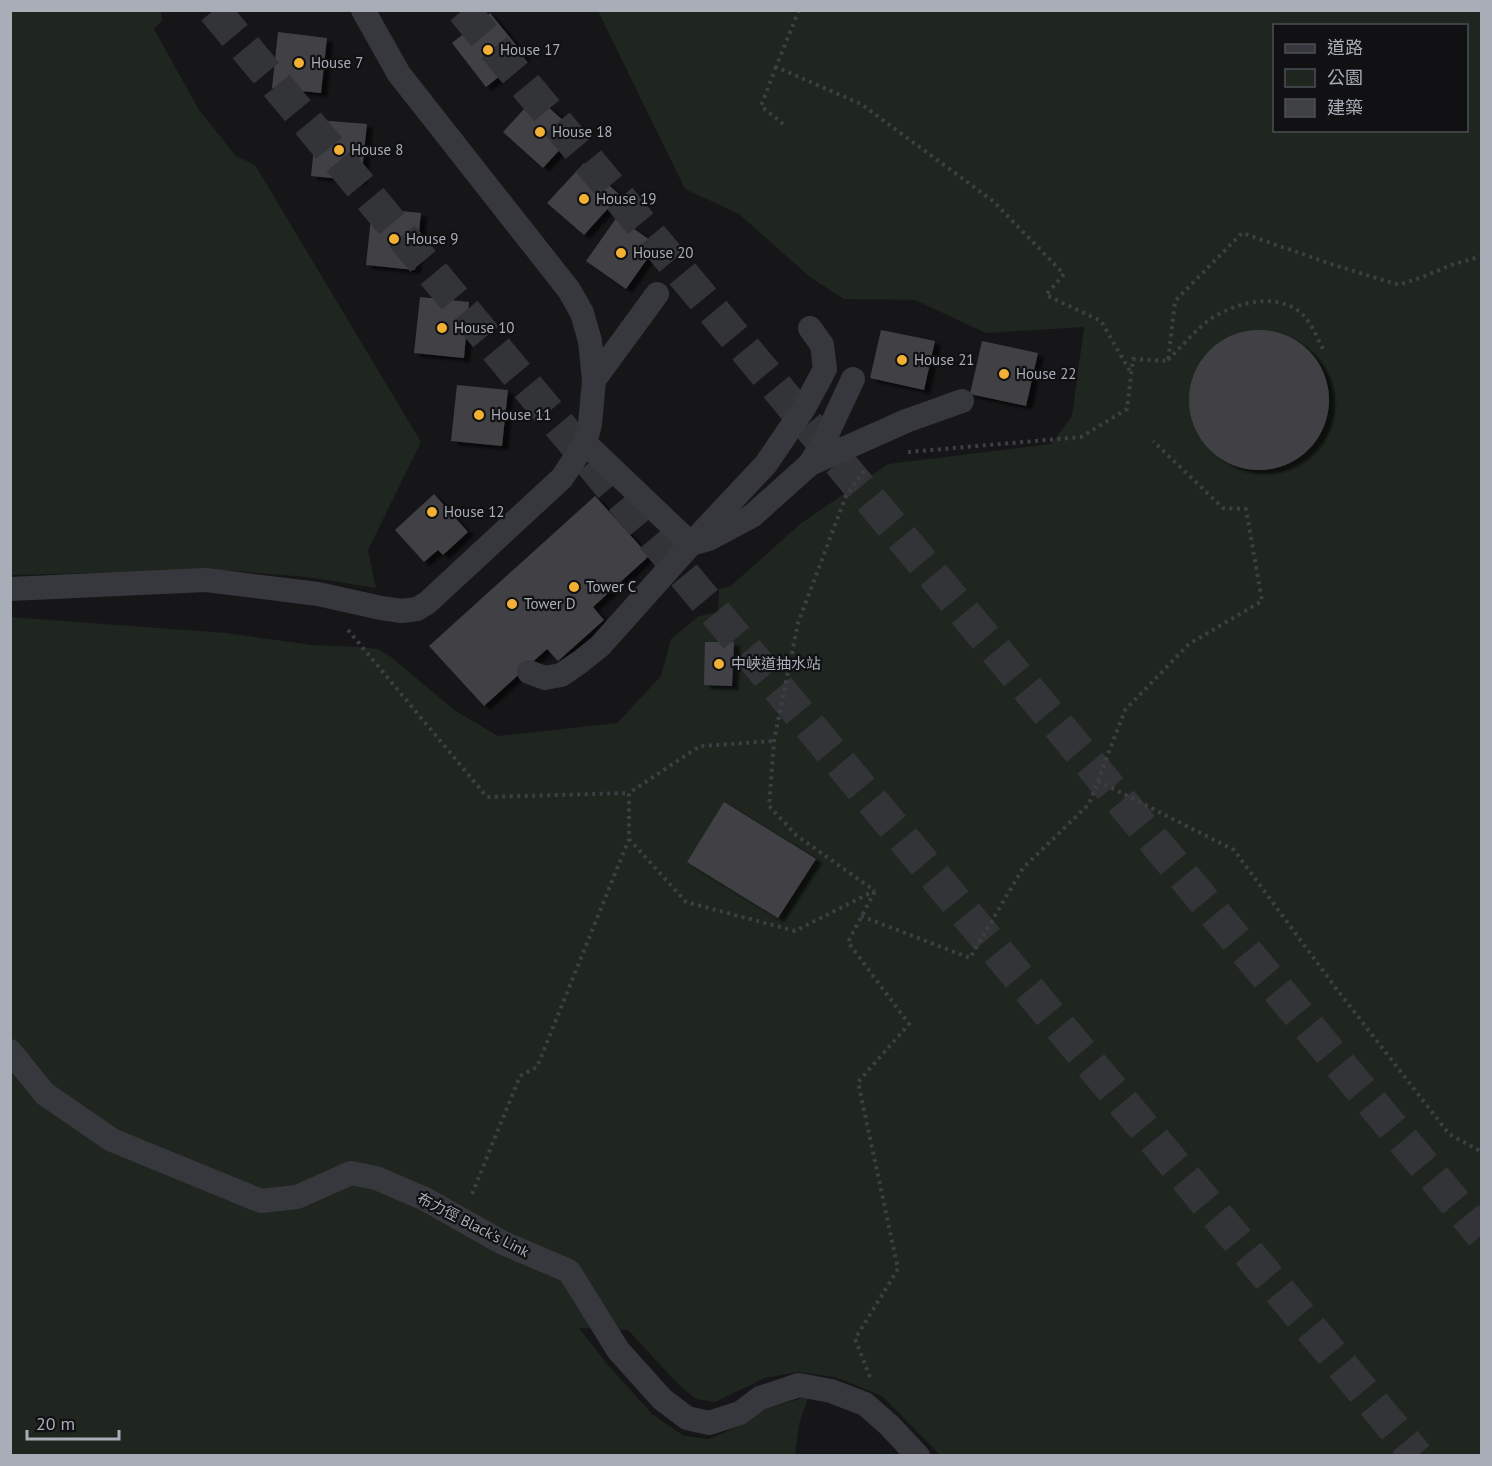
<svg xmlns="http://www.w3.org/2000/svg" width="1492" height="1466" viewBox="0 0 1492 1466" font-family="'PT Sans','Noto Sans TC',sans-serif">
	<style>
		.green { fill: #1e261f; fill-rule: evenodd }
		.building { fill: #404145; filter: url(#shadow) }
		.lines { fill: none; stroke-linecap: round; stroke-linejoin: round }
		.highway-tunnel { stroke: #333438; stroke-width: 33; stroke-dasharray: 33 16; stroke-linecap: butt }
		.path { stroke: #3d3f44; stroke-width: 4; stroke-dasharray: 3 4.5; stroke-linecap: butt }
		.street { stroke: #37383d; stroke-width: 24 }
		.poi-dot { fill: #f2b134; stroke: #111113; stroke-width: 2 }
		.labels { text-anchor: middle; stroke-width: 4.5; stroke-linejoin: round; paint-order: stroke }
		.poi-label { font-size: 15px; fill: #a8adb8; stroke: #111113; text-anchor: start }
		.street-label { font-size: 15px; fill: #a8adb8; stroke: #111113 }
	</style>
	<defs>
		<filter id="shadow"><feDropShadow dx="6" dy="4" stdDeviation="1.5" flood-color="#0009"/></filter>
	</defs>
	<rect width="100%" height="100%" fill="#161618"/>
	<g class="green">
		<path d="M10 11H161L162 21 154 29 199 110 236 156 255 165 421 442 368 550 376 588 307 577 221 570 11 575Z"/>
		<path d="M598 11H1481V1455H940L882 1396 835 1377 798 1372 765 1378 715 1402 696 1399 678 1384 628 1330 579 1328 607 1364 652 1414 684 1436 709 1439 746 1423 765 1409 809 1396 799 1424 795 1455H11L10 617 226 633 312 645 358 647 378 649 390 656 454 710 498 736 617 723 661 676 671 639 699 616 718 612 719 589 731 586 800 524 888 464 1051 444 1072 416 1084 327 986 333 915 300 844 299 810 277 739 214 685 189ZM1274 26H1466V130H1274Z"/>
	</g>
	<g class="building">
		<path d="M490 13 525 56 486 87 452 43Z"/>
		<path d="M278 32 327 38 321 93 272 88Z"/>
		<path d="M536 96 576 132 543 168 503 132Z"/>
		<path d="M317 120 367 124 361 181 311 176Z"/>
		<path d="M584 163 620 195 584 235 547 203Z"/>
		<path d="M372 208 421 213 415 270 366 265Z"/>
		<path d="M617 217 657 245 626 289 586 261Z"/>
		<path d="M420 297 469 302 464 358 414 353Z"/>
		<circle cx="1259" cy="400" r="70"/>
		<path d="M881 330 935 341 924 390 870 378Z"/>
		<path d="M982 341 1038 353 1026 406 970 394Z"/>
		<path d="M457 385 508 390 502 446 451 441Z"/>
		<path d="M434 494 468 532 443 555 438 550 424 562 395 530Z"/>
		<path d="M595 496 649 556 593 607 604 620 558 661 547 649 484 706 429 646Z"/>
		<path d="M705 642H734L732 686 704 685Z"/>
		<path d="M724 802 816 859 778 918 687 862Z"/>
	</g>
	<g class="lines">
		<g class="highway-tunnel">
			<path d="M214 10 1417 1456"/>
			<path d="M463 10 1482 1235"/>
		</g>
		<g class="path">
			<path d="M799 10 776 67 861 104 993 201 1064 274 1046 295 1101 321 1131 373"/>
			<path d="M776 67 761 106 783 124"/>
			<path d="M1168 360C1180 348 1191 335 1204 324 1226 306 1264 294 1290 306 1308 313 1315 334 1323 349"/>
			<path d="M908 452 1081 437 1127 409 1133 359 1168 361 1175 301 1242 233 1334 265 1399 285 1425 276 1451 265 1482 256"/>
			<path d="M864 471 846 496 798 623 774 741 769 806 796 835 875 891"/>
			<path d="M348 630 487 797 629 793"/>
			<path d="M1098 781 1234 850 1335 987 1449 1134 1482 1152"/>
			<path d="M629 839 686 902 795 931 874 891"/>
			<path d="M861 916 970 958 1023 868 1089 804 1125 710 1189 644 1262 601 1246 509 1223 508 1153 441"/>
			<path d="M472 1194 520 1076 537 1067 629 839V793L700 746 774 741"/>
			<path d="M870 1377 855 1339 898 1269 858 1082 909 1024 848 942 875 891"/>
		</g>
		<g class="street">
			<path d="M594 380 657 294"/>
			<path d="M585 443 691 544 766 464 804 408 825 369 822 345 810 328"/>
			<path d="M810 464 906 421 962 401"/>
			<path d="M10 589 206 580 318 594 381 608 402 611 417 609 427 603 562 478 585 443 590 424 594 380 590 341 582 313 569 290 399 74 363 10"/>
			<path d="M529 672 545 678 561 675 580 662 600 646 691 544 709 539 752 516 810 464 824 441 853 379"/>
			<path d="M10 1051 45 1094 112 1140 261 1201 297 1197 351 1173 376 1178 425 1199 503 1243 569 1271 618 1350 662 1399 687 1418 709 1423 740 1413 760 1398 799 1385 831 1391 865 1404 889 1425 918 1456"/>
		</g>
	</g>
	<g class="poi-dot">
		<circle cx="488" cy="50" r="6"/>
		<circle cx="299" cy="63" r="6"/>
		<circle cx="540" cy="132" r="6"/>
		<circle cx="339" cy="150" r="6"/>
		<circle cx="584" cy="199" r="6"/>
		<circle cx="394" cy="239" r="6"/>
		<circle cx="621" cy="253" r="6"/>
		<circle cx="442" cy="328" r="6"/>
		<circle cx="902" cy="360" r="6"/>
		<circle cx="1004" cy="374" r="6"/>
		<circle cx="479" cy="415" r="6"/>
		<circle cx="432" cy="512" r="6"/>
		<circle cx="574" cy="587" r="6"/>
		<circle cx="512" cy="604" r="6"/>
		<circle cx="719" cy="664" r="6"/>
	</g>
	<g class="labels">
		<g class="poi-label">
			<text x="500" y="55">House 17</text>
			<text x="311" y="68">House 7</text>
			<text x="552" y="137">House 18</text>
			<text x="351" y="155">House 8</text>
			<text x="596" y="204">House 19</text>
			<text x="406" y="244">House 9</text>
			<text x="633" y="258">House 20</text>
			<text x="454" y="333">House 10</text>
			<text x="914" y="365">House 21</text>
			<text x="1016" y="379">House 22</text>
			<text x="491" y="420">House 11</text>
			<text x="444" y="517">House 12</text>
			<text x="586" y="592">Tower C</text>
			<text x="524" y="609">Tower D</text>
			<text x="731" y="669">中峽道抽水站</text>
		</g>
		<g class="street-label">
			<text transform="translate(473 1225) rotate(27)" y="5">布力徑 Black's Link</text>
		</g>
	</g>
	<rect width="1492" height="1466" fill="none" stroke="#a8adb8" stroke-width="24"/>
	<rect x="1273" y="24" width="195" height="108" fill="#111113" stroke="#4d4f55" stroke-width="1.5"/>
	<rect x="1285" y="44" width="30" height="9" fill="#37383d" stroke="#4d4f55" stroke-width="1.5"/>
	<text x="1327" y="54" font-size="18" fill="#a8adb8">道路</text>
	<rect x="1285" y="69" width="30" height="18" fill="#1e261f" stroke="#4d4f55" stroke-width="1.5"/>
	<text x="1327" y="84" font-size="18" fill="#a8adb8">公園</text>
	<rect x="1285" y="99" width="30" height="18" fill="#404145" stroke="#4d4f55" stroke-width="1.5"/>
	<text x="1327" y="114" font-size="18" fill="#a8adb8">建築</text>
	<path d="M27 1430v9h92v-9" fill="none" stroke="#a8adb8" stroke-width="3"/>
	<text x="36" y="1430" font-size="18" fill="#a8adb8" stroke="#111113" stroke-width="4.5" paint-order="stroke">20 m</text>
</svg>
